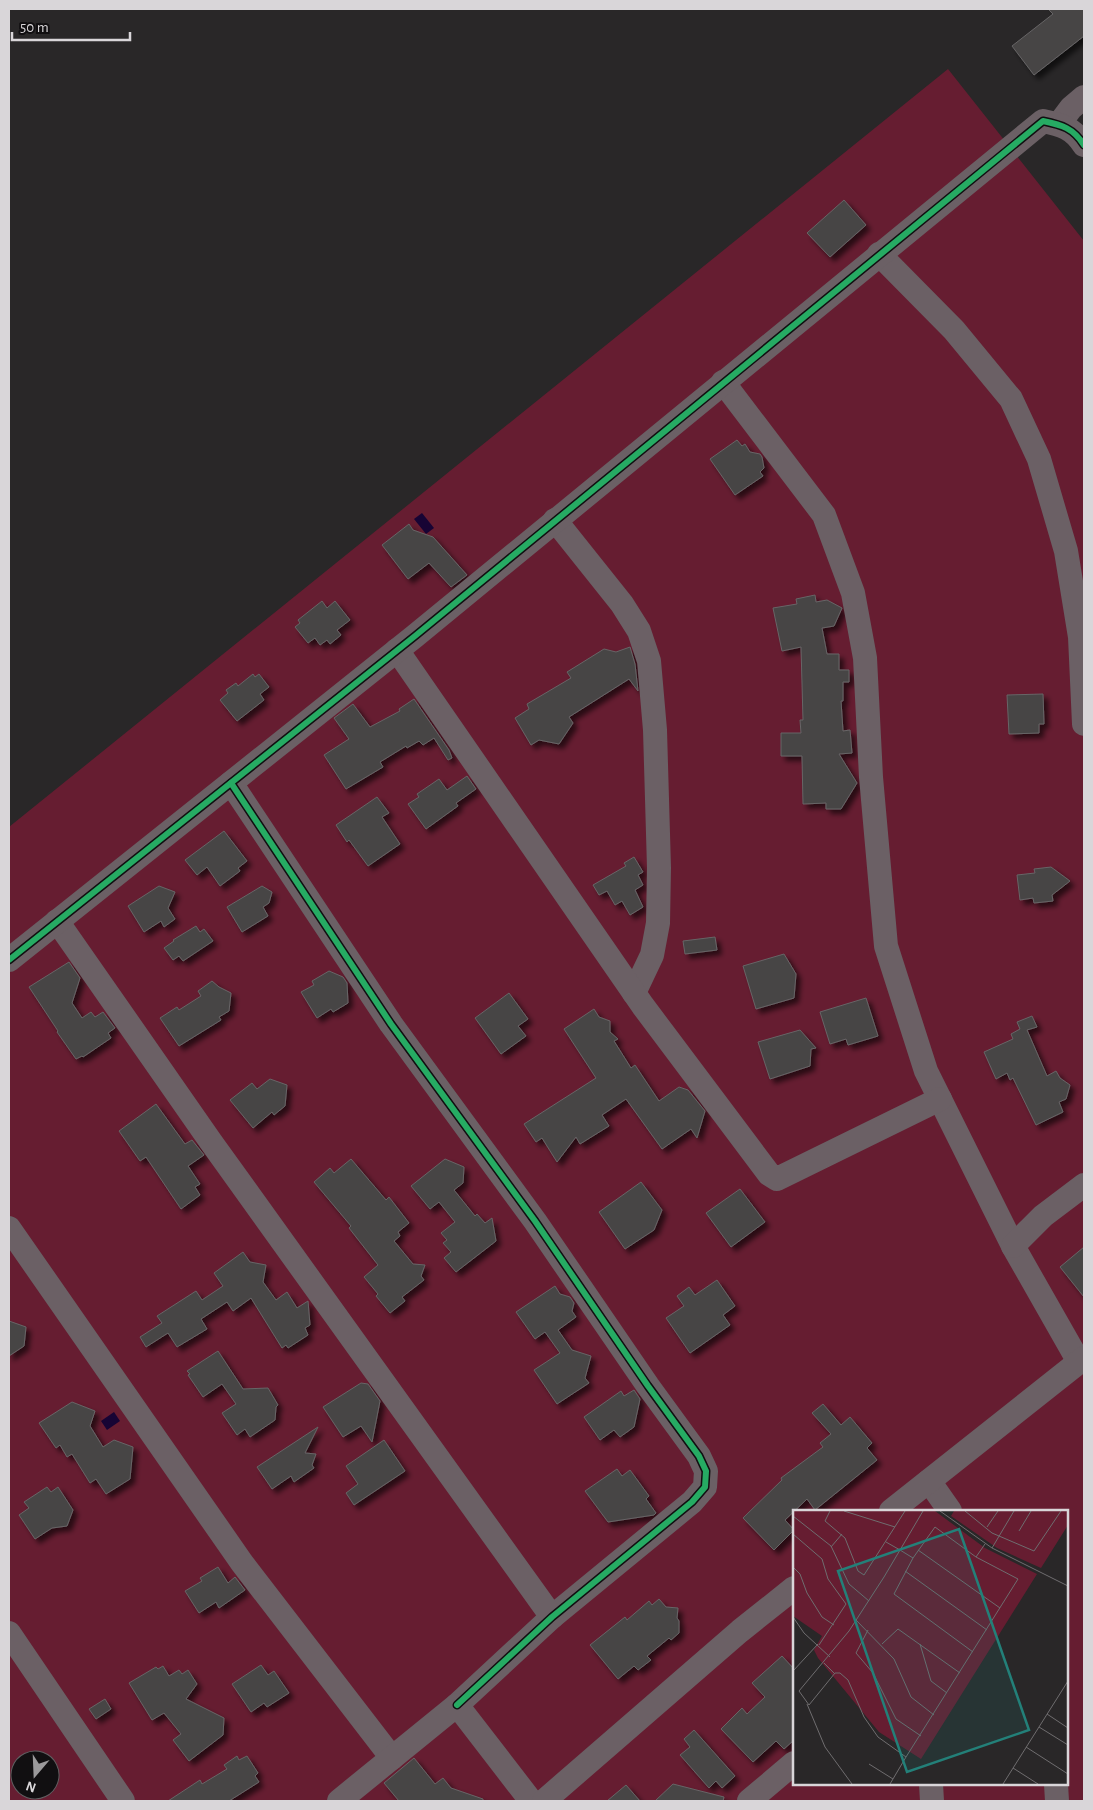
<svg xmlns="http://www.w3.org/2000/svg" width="1093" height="1810" font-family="'Alegreya Sans',sans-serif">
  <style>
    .green { fill: #661d31; fill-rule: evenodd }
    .water { fill: #170434 }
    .building { fill: #464445; stroke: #676566; filter: url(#shadow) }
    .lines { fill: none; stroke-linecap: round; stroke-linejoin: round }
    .minor { stroke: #6b6065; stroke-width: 24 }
    .cycleway-casing { stroke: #110f11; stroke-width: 9 }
    .cycleway { stroke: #26ab63; stroke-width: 6 }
    .inset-road { fill: none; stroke: #6f6d6f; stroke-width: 1 }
    .view { fill: #238079; fill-opacity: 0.15; stroke: #238079; stroke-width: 2.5 }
    .inset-edge { fill: none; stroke: #d9d6d9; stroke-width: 2.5 }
  </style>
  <defs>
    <filter id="shadow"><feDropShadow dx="4.5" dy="4.5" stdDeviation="2.5" flood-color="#0009"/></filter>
  </defs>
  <rect width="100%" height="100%" fill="#292728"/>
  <path class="green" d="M948 69 1084 241V1801H9V827ZM794 1511H1067V1784H794ZM20 1760H50V1790H20Z"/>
  <g class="water">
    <path d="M422 513 434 528 426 534 414 519Z"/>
    <path d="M114 1412 120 1421 107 1430 101 1421Z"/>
  </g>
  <g class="building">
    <path d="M1048 9H1084V36L1034 75 1012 46 1053 14Z"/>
    <path d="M844 200 866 225 830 257 807 233Z"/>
    <path d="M737 440 742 446 745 444 750 452 760 454 762 457 764 468 760 472 763 476 735 495 710 459Z"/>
    <path d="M409 524 413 530 433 537 467 575 451 587 429 563 408 579 382 545Z"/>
    <path d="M815 595 816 602 827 600 842 608 834 626 822 628 827 654H839V670H849V682H843V701H841L843 731 850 730 852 753 839 754 857 783 841 809H826V803L803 804 802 756H781V733H801L800 720H803L801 647 782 651 773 608 797 604 796 599Z"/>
    <path d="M322 601 327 608 335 601 350 620 337 630 341 635 330 644 327 640 320 645 315 638 308 643 295 627 300 623 298 620Z"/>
    <path d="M630 647 635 664 638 691 629 679 569 717 573 723 559 744 539 740 531 745 515 718 529 709 527 704 571 678 567 672 604 649 616 652Z"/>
    <path d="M253 674 255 677 259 674 269 687 260 694 264 700 237 721 220 700 228 693 226 690 236 683 238 686Z"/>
    <path d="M1043 694 1044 724H1039V733L1009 734 1007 695Z"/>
    <path d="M414 699 449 750 452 758 448 760 434 738 423 745 419 741 407 748 406 746 380 762 383 767 346 789 324 755 349 739 334 718 353 704 370 727 400 711 399 709Z"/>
    <path d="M467 776 476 789 456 803 458 806 426 829 408 804 419 797 417 794 439 779 447 790Z"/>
    <path d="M377 797 389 813 382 817 400 844 368 866 349 840 347 842 336 825Z"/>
    <path d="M224 831 247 861 238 868 240 871 220 886 207 867 197 875 185 860Z"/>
    <path d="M634 857 643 872 638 875 643 885 635 890 643 907 630 915 622 901 615 905 607 891 599 895 593 885 626 866 624 863Z"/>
    <path d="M1051 867 1070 881 1052 895 1053 901 1034 903 1033 898 1020 900 1017 875 1035 873 1034 869Z"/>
    <path d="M159 886 175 892 168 908 175 919 164 927 161 921 144 932 128 906Z"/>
    <path d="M262 886 272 892 269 903 263 907 268 916 242 932 227 907Z"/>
    <path d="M196 926 200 932 204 929 213 941 183 961 179 956 173 960 164 948 174 941 173 940Z"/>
    <path d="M715 937 717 950 685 954 683 941Z"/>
    <path d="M784 954 796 974 794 998 756 1009 743 966Z"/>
    <path d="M69 962 80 978 72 1003 82 1018 91 1012 95 1017 103 1012 115 1028 108 1033 111 1038 83 1057 82 1056 76 1059 57 1032 58 1031 29 987Z"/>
    <path d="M329 971 343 977 347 983 348 1003 333 1012 331 1009 317 1018 301 992 314 985 312 981Z"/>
    <path d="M212 981 219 987 231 993 229 1011 219 1017 221 1020 179 1046 160 1018 177 1007 179 1010 201 996 198 991Z"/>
    <path d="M509 993 528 1019 518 1026 526 1036 501 1054 475 1018Z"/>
    <path d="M866 998 878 1036 848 1045 846 1039 830 1044 820 1012Z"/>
    <path d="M594 1009 599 1017 610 1021V1032L618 1039 614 1041 631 1068 635 1065 659 1101 679 1087 688 1090 705 1111 697 1138 691 1129 662 1149 626 1099 602 1115 609 1126 580 1144 576 1137 557 1162 542 1138 536 1142 524 1124 596 1078 564 1029Z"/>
    <path d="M1032 1016 1037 1027 1027 1030 1047 1076 1056 1071 1060 1078 1070 1085 1066 1099 1059 1102 1063 1112 1036 1125 1013 1078 1010 1080 1007 1073 996 1079 984 1052 1013 1039 1011 1034 1020 1029 1017 1022Z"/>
    <path d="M800 1030 816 1048 811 1049 810 1066 770 1079 758 1042Z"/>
    <path d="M270 1079 287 1085 285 1106 274 1115 272 1112 253 1128 230 1100 252 1083 257 1089Z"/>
    <path d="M156 1104 185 1144 192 1140 204 1155 188 1166 200 1184 195 1187 200 1195 181 1209 146 1157 140 1161 119 1131Z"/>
    <path d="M351 1159 386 1200 389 1197 409 1223 398 1232 400 1236 394 1241 413 1264 425 1265 421 1276 424 1280 402 1297 405 1301 390 1313 376 1296 378 1294 364 1277 378 1265 349 1228 351 1226 314 1182 330 1168 334 1173Z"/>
    <path d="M445 1159 464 1167 463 1183 454 1190 475 1216 477 1214 485 1223 492 1218 496 1241 456 1272 444 1258 451 1252 443 1243 447 1240 441 1233 455 1222 439 1202 430 1209 411 1186Z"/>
    <path d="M641 1182 662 1210 654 1230 625 1249 599 1212Z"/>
    <path d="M740 1189 765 1222 731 1247 706 1213Z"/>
    <path d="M1084 1247V1297L1060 1267Z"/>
    <path d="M243 1252 250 1262 266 1265 263 1282 276 1300 287 1292 297 1308 308 1301 310 1325 305 1328 308 1335 288 1348 286 1345 282 1348 251 1298 233 1311 227 1302 201 1319 207 1329 177 1347 168 1333 146 1347 140 1337 162 1323 157 1316 196 1291 202 1300 223 1286 214 1273Z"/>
    <path d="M717 1280 735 1306 723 1315 730 1325 690 1353 666 1318 684 1306 677 1296 689 1287 695 1295Z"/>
    <path d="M555 1286 560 1294 570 1297 574 1303 572 1311 576 1317 558 1330 572 1350 591 1356 585 1378 589 1383 557 1404 534 1370 560 1353 545 1332 535 1339 516 1312Z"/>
    <path d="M9 1321 26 1327 24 1346 9 1356Z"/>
    <path d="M218 1351 243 1389 268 1388 278 1405 276 1407 275 1420 250 1437 245 1429 237 1435 222 1413 236 1404 222 1384 203 1397 188 1375 190 1374 187 1371Z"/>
    <path d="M361 1383 368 1384 380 1401 372 1442 361 1426 343 1437 323 1407Z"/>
    <path d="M634 1390 640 1399 634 1427 620 1437 614 1430 600 1440 584 1417 621 1391 624 1396Z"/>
    <path d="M72 1402 95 1411 90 1426 103 1447 114 1440 133 1447 130 1479 106 1494 96 1479 90 1483 72 1454 67 1457 60 1445 56 1448 39 1423Z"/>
    <path d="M823 1404 841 1425 850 1417 872 1443 867 1448 877 1460 815 1510 807 1499 785 1520 794 1530 774 1550 743 1518 782 1480 781 1478 823 1447 820 1443 831 1434 812 1413Z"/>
    <path d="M318 1427 305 1453 316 1454 312 1465 314 1468 294 1482 291 1476 272 1489 257 1467Z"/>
    <path d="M384 1440 405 1471 354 1505 346 1493 358 1484 346 1466Z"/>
    <path d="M617 1469 622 1476 630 1470 649 1496 646 1499 656 1513 654 1515 608 1522 585 1491Z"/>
    <path d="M47 1487 51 1492 58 1487 73 1510 67 1526 52 1528 35 1539 19 1515 29 1508 24 1502Z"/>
    <path d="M218 1567 228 1583 235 1577 245 1590 219 1608 216 1602 199 1613 185 1591 202 1581 200 1578Z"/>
    <path d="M659 1599 666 1607 678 1608 677 1618 679 1621V1633L671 1640 669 1638 647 1656 651 1660 638 1670 634 1666 618 1679 590 1645 625 1617 627 1620 649 1601 652 1605Z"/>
    <path d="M782 1656 794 1669V1740L784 1749 776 1741 753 1762 721 1729 742 1708 747 1714 765 1697 752 1683Z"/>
    <path d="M261 1665 268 1675 274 1671 289 1693 267 1707 264 1703 251 1712 232 1684Z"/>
    <path d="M163 1666 169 1676 179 1670 182 1674 188 1670 197 1684 186 1699 224 1718 223 1735 189 1761 173 1740 181 1734 164 1713 152 1720 129 1683 156 1667 158 1669Z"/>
    <path d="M105 1699 111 1709 96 1719 89 1709Z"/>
    <path d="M694 1730 735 1776 722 1788 716 1781 709 1788 680 1755 690 1747 684 1739Z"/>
    <path d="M237 1756 239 1760 247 1756 258 1773 255 1776 259 1782 229 1801H168L200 1780 202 1784 227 1769 224 1765Z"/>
    <path d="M414 1758 435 1784 443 1778 451 1788 483 1799V1801H399L384 1783Z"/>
    <path d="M673 1784 724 1797 723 1801H655Z"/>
    <path d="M626 1785 640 1801H607Z"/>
  </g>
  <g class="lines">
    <g class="minor">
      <path d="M1059 124 1071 108 1084 97"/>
      <path d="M879 254 954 330 1011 399 1039 459 1066 551 1080 637 1084 724"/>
      <path d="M723 382 824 515 853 593 865 658 871 777 886 946 926 1071 1013 1246 1079 1362"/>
      <path d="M555 520 622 604 639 631 649 661 655 730 659 868 658 923 652 955 634 993"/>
      <path d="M397 650 643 1006 769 1174 777 1179 940 1099"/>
      <path d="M231 783 391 1024 535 1221 648 1386 699 1456 706 1471 705 1487 692 1502 552 1617 457 1705"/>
      <path d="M57 921 211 1142 552 1617"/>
      <path d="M9 960 415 636 1043 121C1062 125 1073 128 1084 145"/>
      <path d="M9 1228 242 1563 392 1758"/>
      <path d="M1013 1246 1043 1216 1084 1185"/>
      <path d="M929 1481 950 1511"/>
      <path d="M891 1511 1084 1358"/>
      <path d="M9 1633 123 1801"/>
      <path d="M931 1784 932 1801"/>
      <path d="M1056 1784 1057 1801"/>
      <path d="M339 1801 457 1705 531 1801"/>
      <path d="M544 1801 740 1631 794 1588"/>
      <path d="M749 1801 794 1763"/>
    </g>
    <g class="cycleway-casing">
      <g id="cycleway">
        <path d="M231 783 391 1024 535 1221 648 1386 699 1456 706 1471 705 1487 692 1502 552 1617 457 1705"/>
        <path d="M9 960 415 636 1043 121C1062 125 1073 128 1084 145"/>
      </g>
    </g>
    <use href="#cycleway" class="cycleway"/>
  </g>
  <g transform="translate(793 1510)">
    <rect width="275" height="275" fill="#292728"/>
    <path d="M0 1H142L192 38 244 64 128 249 86 222 25 148 21 140 29 126 0 106ZM161 1H275V15L248 58 204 38 158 6Z" fill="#661d31"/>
    <path class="inset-road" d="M37 1 32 11 52 28 65 61 71 65 112 1M51 1 102 17M147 1 199 38 275 76M172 1 199 23 241 41 268 1M0 6 38 36 56 74 76 91M194 17 205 1M226 21 238 1M0 24 29 49 35 69 53 94 26 135M93 32 107 40 120 48 142 17 183 47 225 69 113 247 85 227 71 207 55 170 47 163H42L16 195 6 181 56 121 91 67 107 40 130 1M38 37 49 24M199 38 221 1M125 40 207 98M183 47 192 34M120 48 101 84 180 142M0 57 7 64 14 83 29 107 41 115M112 61 194 120M0 107 11 123 37 147M63 110 101 149 118 187 141 205M75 120 63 143 80 163 103 209 128 226M89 134 105 119 167 163M127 134 138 171 154 183M31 153 42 164M0 161 25 134M14 194 32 237 59 274M254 204 275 218M246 217 275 235M233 237 275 264M76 254 100 269M220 258 245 274M97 274 113 247M210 274 275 171"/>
    <path class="view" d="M166 19 236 220 114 262 45 61Z"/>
    <rect width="275" height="275" class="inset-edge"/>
  </g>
  <rect width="1093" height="1810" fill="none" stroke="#d9d6d9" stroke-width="20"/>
  <g transform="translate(35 1775) rotate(199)"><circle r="24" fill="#110f11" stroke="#615f61"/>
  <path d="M0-4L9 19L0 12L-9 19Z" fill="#9b999b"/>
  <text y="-8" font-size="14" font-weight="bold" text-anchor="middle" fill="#d9d6d9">N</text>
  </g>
  <path d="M12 32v8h118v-8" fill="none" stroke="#d9d6d9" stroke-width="2.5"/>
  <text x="20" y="32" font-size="15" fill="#d9d6d9" stroke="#110f11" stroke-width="4" paint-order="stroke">50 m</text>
</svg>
